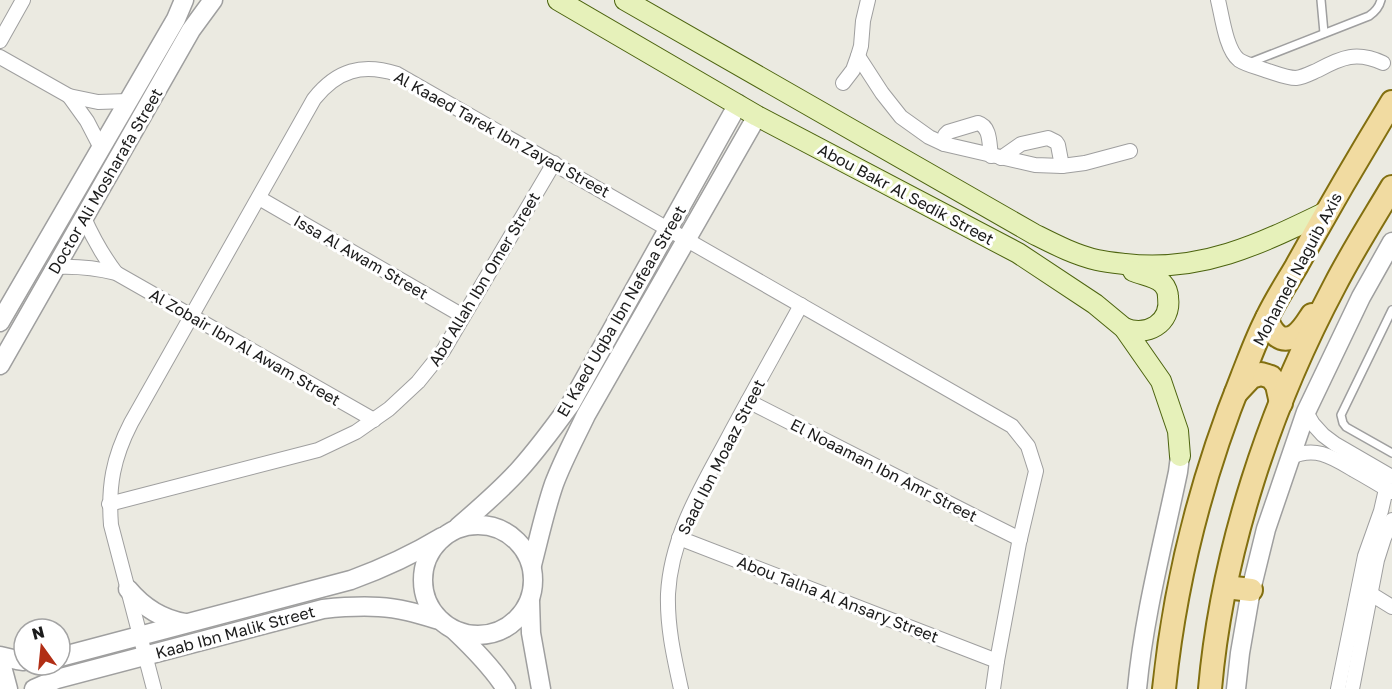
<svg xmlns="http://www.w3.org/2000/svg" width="1392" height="689" font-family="'Golos Text',sans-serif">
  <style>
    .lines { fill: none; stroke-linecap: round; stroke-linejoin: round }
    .service-casing { stroke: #9f9f9f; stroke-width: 10 }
    .minor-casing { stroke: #9f9f9f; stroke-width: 16 }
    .tertiary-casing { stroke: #9f9f9f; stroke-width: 21 }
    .secondary-casing { stroke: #4d6410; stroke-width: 22 }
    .primary-casing { stroke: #826f10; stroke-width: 26 }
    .service { stroke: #fff; stroke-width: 7 }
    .minor { stroke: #fff; stroke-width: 14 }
    .tertiary { stroke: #fff; stroke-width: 18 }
    .secondary { stroke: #e6f1ba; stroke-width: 20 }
    .primary { stroke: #f1dba1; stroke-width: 22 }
    .labels { text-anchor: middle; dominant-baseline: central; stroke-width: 6; stroke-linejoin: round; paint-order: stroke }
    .street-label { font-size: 16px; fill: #1b1b1b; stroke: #fff }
  </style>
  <rect width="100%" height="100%" fill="#ebeae1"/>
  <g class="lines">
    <g class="service-casing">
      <g id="service">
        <path d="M1321 0 1324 33"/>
        <path d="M1249 63 1369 16C1375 12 1379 8 1381 0"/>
        <path d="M1392 310 1341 415 1343 423 1346 427 1392 453"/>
      </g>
    </g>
    <g class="minor-casing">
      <g id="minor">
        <path d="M1218 0C1222 16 1226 50 1239 60 1247 65 1257 67 1265 70 1275 73 1286 78 1296 78 1304 77 1311 73 1318 70 1342 57 1357 51 1383 63"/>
        <path d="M0 41 23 0"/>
        <path d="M858 56 882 93 901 117 929 137 944 144 1035 165 1062 166 1085 163 1130 151"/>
        <path d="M0 57 69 96 98 102 128 101"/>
        <path d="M843 83 853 70 858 56 861 46 863 21 868 0"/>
        <path d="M69 96 87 121 101 148"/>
        <path d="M944 144 945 135 948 132 978 123C991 127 989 144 991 156"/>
        <path d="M1001 158 1021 144 1048 138 1056 142 1058 145 1062 166"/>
        <path d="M259 198 463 316"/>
        <path d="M84 218C93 238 103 256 116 273"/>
        <path d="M56 267C77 266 96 268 116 273L374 420"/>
        <path d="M748 401 966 512 1020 539"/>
        <path d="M1306 412 1313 424 1323 435 1335 444 1392 477"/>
        <path d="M1291 457C1316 446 1332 457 1354 470 1367 477 1379 485 1392 492"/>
        <path d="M109 504 318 450 356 432 389 409 418 382 443 351 554 163"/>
        <path d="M679 538 997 661"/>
        <path d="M1371 594 1392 607"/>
        <path d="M154 689 111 525C108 486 113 458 131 423L314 99C337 70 362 63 397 74L1012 426 1028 446 1036 471 1019 543 997 661 993 689"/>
        <path d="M681 689C674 657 667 627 668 594 671 536 702 487 728 438 752 393 777 349 801 305"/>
        <path d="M1338 689 1365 556 1381 511 1386 489"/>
        <path d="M1352 689 1377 560 1384 538 1392 520"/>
      </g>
    </g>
    <g class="tertiary-casing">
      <g id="tertiary">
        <path d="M0 322 176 19 184 0"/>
        <path d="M0 365 191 30 213 0"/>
        <circle cx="478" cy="580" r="55"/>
        <path d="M458 527C479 509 500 491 519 470 537 450 554 427 570 405L738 104"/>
        <path d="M532 565C539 538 545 510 554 484 563 460 575 438 586 415L757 116"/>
        <path d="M128 589C143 607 161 619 185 623"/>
        <path d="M530 601 531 633 541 689"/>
        <path d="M455 631C474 649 492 667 506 689"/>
        <path d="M0 656 17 660 24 661"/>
        <path d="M60 657 351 580C384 568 412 555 442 537"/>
        <path d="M0 659 8 689"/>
        <path d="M34 689 57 679 323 609C342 607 361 606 379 607 400 608 419 614 439 620"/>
        <path d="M1137 689C1144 615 1163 544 1178 472L1180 456"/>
        <path d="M1236 689 1240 653 1251 590 1266 529 1306 412 1361 297 1392 242"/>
      </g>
    </g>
    <g class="secondary-casing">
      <g id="secondary">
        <path d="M558 0 757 116 1018 253 1095 304 1124 328 1161 381 1178 431 1180 456"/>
        <path d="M625 0 1034 234C1054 244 1075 255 1097 260 1106 262 1116 263 1125 264 1201 273 1260 244 1326 212"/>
        <path d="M1124 328C1146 337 1172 324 1168 297 1168 293 1166 287 1163 284 1156 276 1142 275 1133 271"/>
      </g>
    </g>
    <g class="primary-casing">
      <g id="primary">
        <path d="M1267 318C1270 331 1281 346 1296 335 1303 330 1308 321 1312 315"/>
        <path d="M1236 393 1251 377 1261 374 1271 377 1277 385 1281 403"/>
        <path d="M1226 587 1251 590"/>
        <path d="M1164 689C1175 582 1202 476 1242 377 1250 357 1257 337 1267 318 1275 301 1286 284 1296 267 1327 211 1359 156 1392 102"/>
        <path d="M1210 689C1222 551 1270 407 1335 285 1352 252 1373 219 1392 187"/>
      </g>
    </g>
    <use href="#service" class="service"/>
    <use href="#minor" class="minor"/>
    <use href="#tertiary" class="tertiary"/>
    <use href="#secondary" class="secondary"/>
    <use href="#primary" class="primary"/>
  </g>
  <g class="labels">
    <g class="street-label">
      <text transform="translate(502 134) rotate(29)">Al Kaaed Tarek Ibn Zayad Street</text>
      <text transform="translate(105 181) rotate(-60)">Doctor Ali Mosharafa Street</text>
      <text transform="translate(906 194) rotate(28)">Abou Bakr Al Sedik Street</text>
      <text transform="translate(361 257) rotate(30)">Issa Al Awam Street</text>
      <text transform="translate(1297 269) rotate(-62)">Mohamed Naguib Axis</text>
      <text transform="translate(484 279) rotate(-59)">Abd Allah Ibn Omer Street</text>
      <text transform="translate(621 311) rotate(-60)">El Kaed Uqba Ibn Nafeaa Street</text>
      <text transform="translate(245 347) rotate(30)">Al Zobair Ibn Al Awam Street</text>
      <text transform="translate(721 457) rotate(-63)">Saad Ibn Moaaz Street</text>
      <text transform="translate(884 470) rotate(27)">El Noaaman Ibn Amr Street</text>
      <text transform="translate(838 599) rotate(21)">Abou Talha Al Ansary Street</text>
      <text transform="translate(235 632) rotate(-15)">Kaab Ibn Malik Street</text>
    </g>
  </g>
  <g transform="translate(42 647) rotate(345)"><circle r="28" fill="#ffffff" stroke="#a4a4a4" stroke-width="1.5"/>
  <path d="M0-4.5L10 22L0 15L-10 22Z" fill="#b12e15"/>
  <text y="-9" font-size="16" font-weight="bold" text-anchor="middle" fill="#1b1b1b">N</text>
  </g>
</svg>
